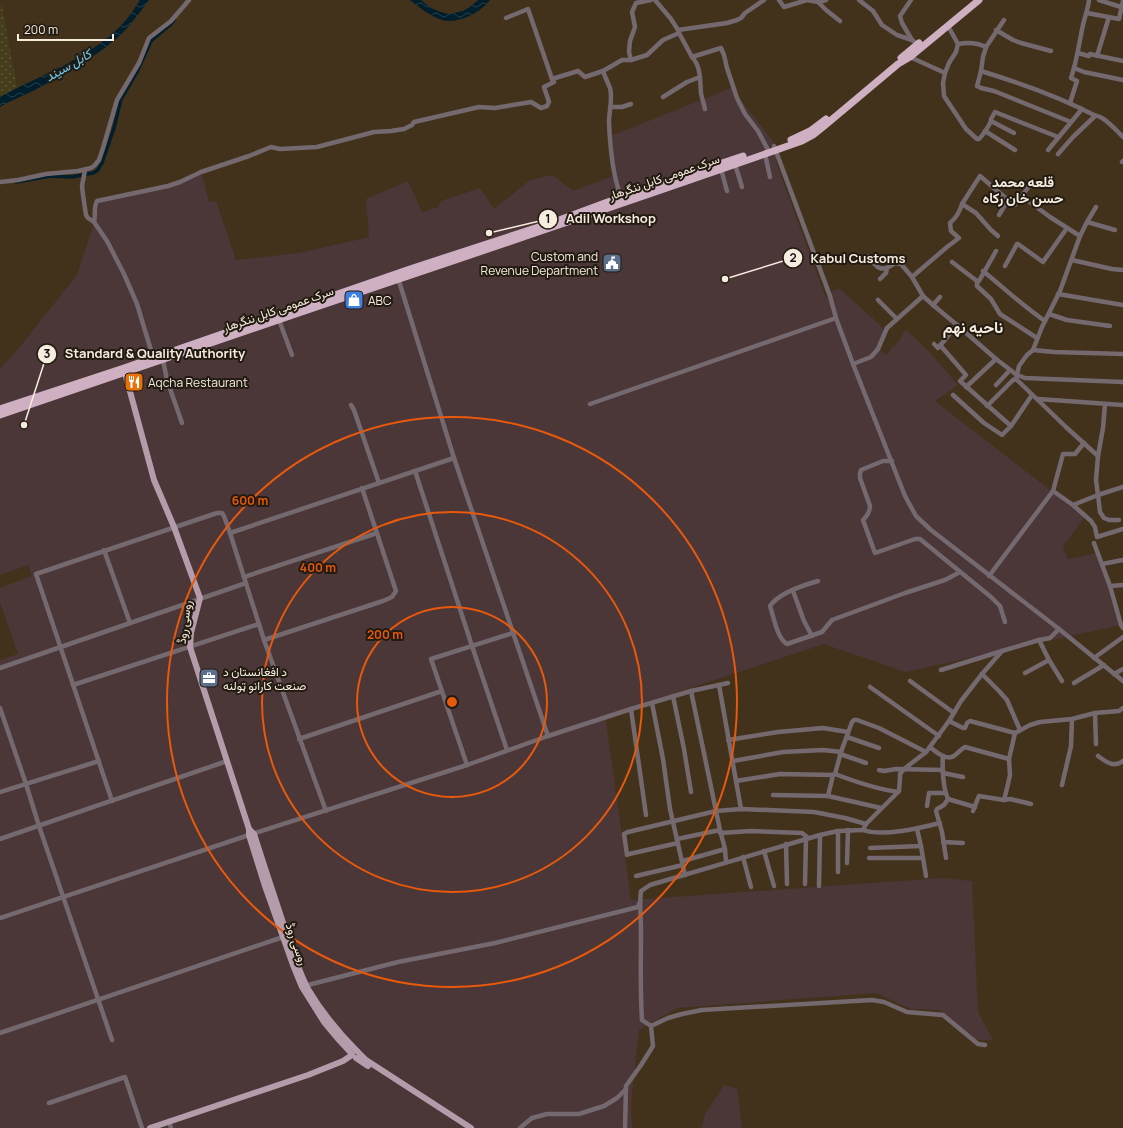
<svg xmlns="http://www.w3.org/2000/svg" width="1123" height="1128" font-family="Manrope,Vazirmatn,sans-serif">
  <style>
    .industrial { fill: #4b3638 }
    .sand { fill: url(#sand-dots) }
    .water { fill: url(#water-waves) }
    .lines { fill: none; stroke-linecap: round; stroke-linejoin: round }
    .canal { stroke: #001e2b; stroke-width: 3.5 }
    .minor { stroke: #756970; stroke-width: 4.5 }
    .major { stroke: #b59cab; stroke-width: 6 }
    .highway { stroke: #ceb0c2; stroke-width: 7 }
    .ring { fill: none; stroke: #e8590c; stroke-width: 2 }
    .labels { text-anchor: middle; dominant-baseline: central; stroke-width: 4; stroke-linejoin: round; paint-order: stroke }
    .street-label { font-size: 12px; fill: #f7eddf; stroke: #221b11 }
    .poi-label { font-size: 12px; fill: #f7eddf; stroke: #221b11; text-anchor: start }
    .water-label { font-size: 13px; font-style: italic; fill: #6fd0f7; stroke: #221b11 }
    .quarter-label { font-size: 14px; font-weight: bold; fill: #f7eddf; stroke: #221b11 }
    .district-label { font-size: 16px; font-weight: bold; fill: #f7eddf; stroke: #221b11 }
    .centre { fill: #e8590c; stroke: #221b11; stroke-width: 2 }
    .ring-label { font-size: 12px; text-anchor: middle; font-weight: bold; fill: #e8590c; stroke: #221b11; stroke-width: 4; stroke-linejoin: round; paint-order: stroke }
    .leader { fill: none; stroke: #f7eddf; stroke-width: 1.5 }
    .callout-dot { fill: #f7eddf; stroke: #221b11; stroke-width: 1.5 }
    .mark-label { font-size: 12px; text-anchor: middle; font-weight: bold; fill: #111 }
    .callout-label { font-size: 13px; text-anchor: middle; font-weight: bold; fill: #f7eddf; stroke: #221b11; stroke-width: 4; stroke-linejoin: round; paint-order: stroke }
  </style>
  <defs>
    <pattern id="sand-dots" width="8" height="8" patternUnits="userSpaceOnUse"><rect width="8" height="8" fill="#453c1c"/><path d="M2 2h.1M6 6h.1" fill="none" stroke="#61583d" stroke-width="1.8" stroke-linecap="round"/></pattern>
    <pattern id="water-waves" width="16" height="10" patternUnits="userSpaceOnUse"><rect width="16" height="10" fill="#001e2b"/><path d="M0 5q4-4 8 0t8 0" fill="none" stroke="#263f49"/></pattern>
  </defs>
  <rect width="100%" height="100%" fill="#42321b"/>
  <g class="industrial">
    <path d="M731 88 777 146 780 153 776 162 826 298 832 291 840 289 879 324 884 331 878 349 887 355 893 346H895L906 330 916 339 931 354 958 385 935 401 1085 517 1063 546 1068 559 1097 553 1121 625 905 672 824 644 605 716 631 900 942 878 972 881 978 1012 993 1040H975L939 1010 910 1009 876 993 677 1008 639 1030 631 1104 632 1128H0V660L18 654 0 602V588L32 576 28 565 0 575V369L23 343 77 275 95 220V203L168 186 201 172 209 202 216 201 236 260 299 253 369 237 366 199 408 181 422 212 438 207 441 201 480 188 494 209 530 180 552 175 573 191 613 176 611 136Z"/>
    <path d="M724 1085 737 1089 742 1128H702L705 1114Z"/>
  </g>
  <path class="sand" d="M0 6 2 7 17 87 12 91 0 97Z"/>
  <g class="water">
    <path d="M140 0H149C139 13 130 27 117 38 92 60 60 77 31 92 20 97 10 101 0 107V97C42 74 94 57 126 20 131 14 135 7 140 0Z"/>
    <path d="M410 0H421L431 8 441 12 448 14 463 11 470 7 478 0H490C480 13 459 24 442 20 430 16 419 7 410 0Z"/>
  </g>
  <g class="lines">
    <path class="canal" d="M16 182 50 176 72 177 93 173 97 171 102 163 114 128 121 99 137 72 151 41 171 24 174 20"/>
    <g class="minor">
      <path d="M655 0 671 19 678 30"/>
      <path d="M779 0 784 7 807 0 818 2 826 0"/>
      <path d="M859 0 873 11 882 25 897 35 912 40 918 44"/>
      <path d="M911 0 900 16 902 23 912 40"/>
      <path d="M1099 0 1121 7"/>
      <path d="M818 2 826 10 840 21"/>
      <path d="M1087 13 1119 19 1123 1"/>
      <path d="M506 18 528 9 552 79"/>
      <path d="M1004 20 986 47 983 57 981 71 977 86 981 88 994 91 1071 122"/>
      <path d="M996 30 1013 40 1021 43 1051 51"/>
      <path d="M679 33 692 57 721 48 724 55 727 68 737 98 745 114 758 131 767 148"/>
      <path d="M958 44C968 42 976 42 986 47"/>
      <path d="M1078 53 1089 56 1090 54 1123 61"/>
      <path d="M1097 56 1109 17"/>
      <path d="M692 57C701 66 700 81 701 93 702 99 704 104 705 109"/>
      <path d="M910 57 945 73 943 83 944 96 966 129 977 139H979C983 135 989 126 991 121V119L995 112 1058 137"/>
      <path d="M631 60 629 52 630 41 635 27 632 12 636 3 651 0"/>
      <path d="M1074 68 1084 72 1123 80"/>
      <path d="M603 71C605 77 608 83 610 88 613 99 609 111 609 122 610 147 612 174 621 197"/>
      <path d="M981 71C1020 83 1057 96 1094 115 1096 116 1100 116 1102 118 1109 122 1117 131 1123 137"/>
      <path d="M945 73 949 63 956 52 958 44 948 26"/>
      <path d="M663 97 687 82 700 77"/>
      <path d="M1070 103 1077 81 1071 78C1077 61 1079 43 1083 25 1085 16 1088 9 1089 0"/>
      <path d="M610 107H622L631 104"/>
      <path d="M991 121 1014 133"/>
      <path d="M985 131 1015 150"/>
      <path d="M774 146 830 296 836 318 853 364 905 496 916 516 931 530 1059 629 1123 681"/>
      <path d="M1048 150 1082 109"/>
      <path d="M765 154 770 177"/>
      <path d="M1058 154 1073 137 1095 116"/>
      <path d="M1122 162 1123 161"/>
      <path d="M735 164 742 187"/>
      <path d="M721 169 727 191"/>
      <path d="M85 170 82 186 83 195 86 215 88 218 94 222 107 241 124 274 137 304 153 357"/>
      <path d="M0 182 18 180 46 174 78 171 91 168 95 165 99 160 103 148 117 100 139 63 149 38 171 21 189 0"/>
      <path d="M1023 197 1050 217 1080 236"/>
      <path d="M962 204 976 213 991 230 998 236"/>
      <path d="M1096 207 1087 222 1080 236 1060 291 1042 327 1033 350 1027 355 1019 366 1016 379 1067 428 1098 456"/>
      <path d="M999 215 1008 200"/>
      <path d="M94 222C96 215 93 208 97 201L168 186 180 182 201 172 249 156 271 147 280 149 317 147 374 132 391 131 404 129 412 125 414 122 479 107 495 108 531 102 541 108 547 106 549 102 544 87 554 82 552 79 578 71 585 77 603 71 622 60H631L647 55 663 40 679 33 678 30 727 23 737 20 741 18 745 13 764 0"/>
      <path d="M1087 222 1115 230"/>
      <path d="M868 256C877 269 882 273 895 263L901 264 912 277 923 296 933 305 957 325 996 359 1017 375 1025 378 1123 382"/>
      <path d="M1072 260 1112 269 1123 270"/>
      <path d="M952 262 977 281H979L996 251"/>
      <path d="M1005 266 1017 244H1018L1043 262 1067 228"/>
      <path d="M983 271C1004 288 1023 306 1045 321"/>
      <path d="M912 277 947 247 959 238 951 231 950 223C956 218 960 211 962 204L980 176 1008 200 1015 205 1033 181"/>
      <path d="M398 278 454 458 548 736"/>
      <path d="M880 279 886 273 887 268"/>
      <path d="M977 281V286L991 299 1000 314 1037 338"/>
      <path d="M1058 294 1123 305"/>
      <path d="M878 300 897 319"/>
      <path d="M933 305 940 297"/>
      <path d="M1049 314 1067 320 1110 326"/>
      <path d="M279 320 292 355"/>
      <path d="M934 344 938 348 939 347 957 325"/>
      <path d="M940 345 966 375 960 381 1011 426"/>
      <path d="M1033 350 1054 352 1123 354"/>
      <path d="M163 360 167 380 182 423"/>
      <path d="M853 364 871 357 878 349 887 328 923 296"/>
      <path d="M996 385 1010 370"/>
      <path d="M966 387 996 359"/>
      <path d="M953 395 984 423 1002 435 1011 426 1032 395"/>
      <path d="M1038 399 1123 405"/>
      <path d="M590 404 836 318"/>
      <path d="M1105 404 1103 428 1098 456 1096 480 1098 495 1100 512 1104 518 1109 520H1119"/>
      <path d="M351 405 354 410 379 483"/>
      <path d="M987 406 1013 380 1016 379"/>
      <path d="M892 461H883L861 470 860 473V478L870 506C870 512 867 516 863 520L875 553 915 539H920L991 597 1000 606 1005 622"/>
      <path d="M415 471 472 646 507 750"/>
      <path d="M1053 491 1073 505 1091 521 1095 527 1097 537 1123 529"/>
      <path d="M1073 505 1098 495 1123 487"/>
      <path d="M230 533 454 458"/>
      <path d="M1094 543 1110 586 1121 625 1123 628"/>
      <path d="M104 550 130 623"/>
      <path d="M1102 564 1123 560"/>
      <path d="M989 576 1053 491 1063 454H1075L1084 443"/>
      <path d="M244 577 377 533"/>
      <path d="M818 581C804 585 778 594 770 606 774 618 777 638 787 644L822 632 832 620 905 593 945 580 960 572"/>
      <path d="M1110 586 1123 585"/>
      <path d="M793 591 804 621 812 636"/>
      <path d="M264 640 383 601 392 597 396 591 362 488"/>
      <path d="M1039 640 1049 660 1062 681"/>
      <path d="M1094 658 1123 637"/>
      <path d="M0 668 246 583"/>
      <path d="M941 670 1002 651 1039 640 1050 638 1059 629"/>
      <path d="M1025 673 1049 660"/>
      <path d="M982 674 998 690 1007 700 1020 730"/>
      <path d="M1114 674 1123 669"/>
      <path d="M910 681 954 713"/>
      <path d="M1074 683 1104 665"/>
      <path d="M73 685 259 624"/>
      <path d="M719 685 741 809"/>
      <path d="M870 687 939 736"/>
      <path d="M691 691 720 830 725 849 726 862"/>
      <path d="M673 696 684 749 691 792"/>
      <path d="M652 703 663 759 670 809 685 875"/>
      <path d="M0 708 26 784 39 826 112 1040"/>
      <path d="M631 709 646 815"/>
      <path d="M1095 713 1096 744"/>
      <path d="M949 721 963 728H965L967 723 970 721 1015 733"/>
      <path d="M847 737 879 748"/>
      <path d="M299 739 442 691"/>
      <path d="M728 740 778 732 823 728 848 732"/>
      <path d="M930 747C936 752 946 761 954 756 958 753 961 749 965 747L1009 759"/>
      <path d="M840 754 866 763"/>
      <path d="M943 756C942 768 943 788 948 799L944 805 937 809 936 811 942 832 946 858"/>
      <path d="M1098 756C1106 762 1114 768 1123 761"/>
      <path d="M733 761 783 752 823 750 841 752"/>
      <path d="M467 765 431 659 513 633"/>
      <path d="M879 770 884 771 896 769 943 770"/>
      <path d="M943 773 963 777"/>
      <path d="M835 774C856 782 876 789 898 792"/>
      <path d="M736 781 780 774 833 775"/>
      <path d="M1062 785 1071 746 1072 719"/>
      <path d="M0 792 99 761"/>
      <path d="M773 795 828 796 881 808"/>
      <path d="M828 796 833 775 835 774 841 752 852 722 854 720H857L879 728 926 752"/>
      <path d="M948 799 975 807"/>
      <path d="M1004 800 1007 788 1010 775 1009 759 1015 733 1030 725 1040 722 1072 719 1095 713 1119 711 1123 708"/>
      <path d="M112 801 36 574 217 513H222L224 516 230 533 264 640 326 811"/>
      <path d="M927 806 929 793H945"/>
      <path d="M973 811 978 798 979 796 1004 800 1010 799 1031 804"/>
      <path d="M917 829 921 846 926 876"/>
      <path d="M863 830C883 837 920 828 940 823"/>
      <path d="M720 833 751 831 802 833 807 837 806 838 805 884"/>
      <path d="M0 839 227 761"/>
      <path d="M677 839 720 830"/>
      <path d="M943 842 963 843"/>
      <path d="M678 843 629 854 627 855 624 834 628 832 716 811 741 809 814 812 845 818 866 824"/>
      <path d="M786 844 787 884"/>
      <path d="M870 848 921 846"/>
      <path d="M764 851 774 886"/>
      <path d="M743 857 751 887"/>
      <path d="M869 858H922"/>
      <path d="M683 861 725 849"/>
      <path d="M847 863 848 830"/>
      <path d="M838 872V831"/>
      <path d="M636 876 683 865"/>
      <path d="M819 886 820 835"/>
      <path d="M0 918 249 835 467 765 548 736 631 709 691 691 728 683"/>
      <path d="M304 986 398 962 495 943 638 907 639 904"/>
      <path d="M0 1033 283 937"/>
      <path d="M985 1045 978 1044 943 1015 907 1012 884 1002 872 1000 702 1010 682 1014 668 1018 651 1026 642 1020C640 990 641 960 641 930 641 916 639 905 641 891L650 885 820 835 838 831 863 830 866 824 899 791 900 778V774L904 769 926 752 949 721 961 701 982 674 1002 651"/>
      <path d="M49 1103 125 1077 142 1128"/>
      <path d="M169 1121 171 1128"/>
      <path d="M520 1128 532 1118 547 1114H579L604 1106 617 1098 626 1089"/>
      <path d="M625 1128 626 1086 641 1065 653 1046 651 1026"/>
    </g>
    <g class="major">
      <path d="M125 373 154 480 174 527 200 598 191 633 190 647 249 829V835L265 886 293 965 302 987 324 1022 339 1040 352 1054"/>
      <path d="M249 829 254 834C264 866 275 898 285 929 292 949 298 970 308 989 321 1011 339 1033 357 1051"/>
      <path d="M358 1052 366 1060 471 1128"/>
      <path d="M356 1058 368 1066"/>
      <path d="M150 1128 308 1075 343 1061 352 1055"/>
    </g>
    <g class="highway">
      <path d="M901 58 919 43"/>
      <path d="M791 140 810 131 826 119"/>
      <path d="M0 409 124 368 410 269 551 223 621 197 743 156"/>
      <path d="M0 415C97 382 193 349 290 316 461 258 632 201 802 141L813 135 823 127 898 64 910 57 979 0"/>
    </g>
  </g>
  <g class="ring">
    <circle cx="452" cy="702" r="95"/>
    <circle cx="452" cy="702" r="190"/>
    <circle cx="452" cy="702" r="285"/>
  </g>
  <defs>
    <g id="civic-square" transform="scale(1)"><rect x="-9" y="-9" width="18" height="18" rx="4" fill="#5c6f8a" stroke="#221b11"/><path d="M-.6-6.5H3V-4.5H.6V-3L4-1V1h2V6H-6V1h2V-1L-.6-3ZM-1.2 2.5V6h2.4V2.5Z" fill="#fff"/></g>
    <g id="shop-square" transform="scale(1)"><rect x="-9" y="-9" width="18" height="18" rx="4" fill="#3f7fe0" stroke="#221b11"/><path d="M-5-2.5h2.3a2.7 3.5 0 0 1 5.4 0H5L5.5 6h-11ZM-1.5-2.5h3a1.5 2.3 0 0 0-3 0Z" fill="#fff"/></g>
    <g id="restaurant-square" transform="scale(1)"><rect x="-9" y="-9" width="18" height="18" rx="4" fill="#e8710a" stroke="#221b11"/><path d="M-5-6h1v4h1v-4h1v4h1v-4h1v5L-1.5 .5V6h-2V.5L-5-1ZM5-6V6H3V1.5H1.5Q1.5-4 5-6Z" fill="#fff"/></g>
    <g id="office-square" transform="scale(1)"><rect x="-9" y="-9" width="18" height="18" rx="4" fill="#5c6f8a" stroke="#221b11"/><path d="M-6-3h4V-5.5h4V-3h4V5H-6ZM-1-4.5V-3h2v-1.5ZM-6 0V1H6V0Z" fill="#fff"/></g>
  </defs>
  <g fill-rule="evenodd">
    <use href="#civic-square" x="612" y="263"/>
    <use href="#shop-square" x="354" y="300"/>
    <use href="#restaurant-square" x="134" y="382"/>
    <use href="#office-square" x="209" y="678"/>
  </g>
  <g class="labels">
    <g class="street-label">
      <text transform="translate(664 177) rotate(-19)">سرک عمومی کابل ننگرهار</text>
      <text transform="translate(278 309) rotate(-19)">سرک عمومی کابل ننگرهار</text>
      <text transform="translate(184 622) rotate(-82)">روسی روڈ</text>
      <text transform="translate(297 944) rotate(71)">روسی روڈ</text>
    </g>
    <g class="poi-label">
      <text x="598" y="256" text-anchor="end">Custom and<tspan x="598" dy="14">Revenue Department</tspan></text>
      <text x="368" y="300">ABC</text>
      <text x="148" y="382">Aqcha Restaurant</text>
      <text x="223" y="671">د افغانستان د<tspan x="223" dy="14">صنعت کارانو ټولنه</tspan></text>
    </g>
    <g class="water-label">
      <text transform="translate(68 65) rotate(-30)">کابل سيند</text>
    </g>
    <g class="quarter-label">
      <text x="1023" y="181">قلعه محمد<tspan x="1023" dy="16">حسن خان رکاه</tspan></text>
    </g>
    <g class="district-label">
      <text x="973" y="327">ناحیه نهم</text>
    </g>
  </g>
  <circle cx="452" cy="702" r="6" class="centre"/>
  <g class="ring-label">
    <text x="250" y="505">600 m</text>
    <text x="318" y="572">400 m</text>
    <text x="385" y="639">200 m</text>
  </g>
  <path class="leader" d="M489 233L548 219M725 279L793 258M24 425L47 354"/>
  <g class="callout-dot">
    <circle cx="489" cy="233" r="4"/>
    <circle cx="725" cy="279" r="4"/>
    <circle cx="24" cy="425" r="4"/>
    <circle cx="548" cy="219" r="10"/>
    <circle cx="793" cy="258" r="10"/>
    <circle cx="47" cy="354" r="10"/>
  </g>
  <g class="mark-label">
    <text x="548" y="223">1</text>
    <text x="793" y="262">2</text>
    <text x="47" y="358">3</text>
  </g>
  <g class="callout-label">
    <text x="611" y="223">Adil Workshop</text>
    <text x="858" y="263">Kabul Customs</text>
    <text x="155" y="358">Standard &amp; Quality Authority</text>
  </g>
  <path d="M18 34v6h95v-6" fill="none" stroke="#f7eddf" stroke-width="2"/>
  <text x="24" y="34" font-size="12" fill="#f7eddf" stroke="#221b11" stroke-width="3" paint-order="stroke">200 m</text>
</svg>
